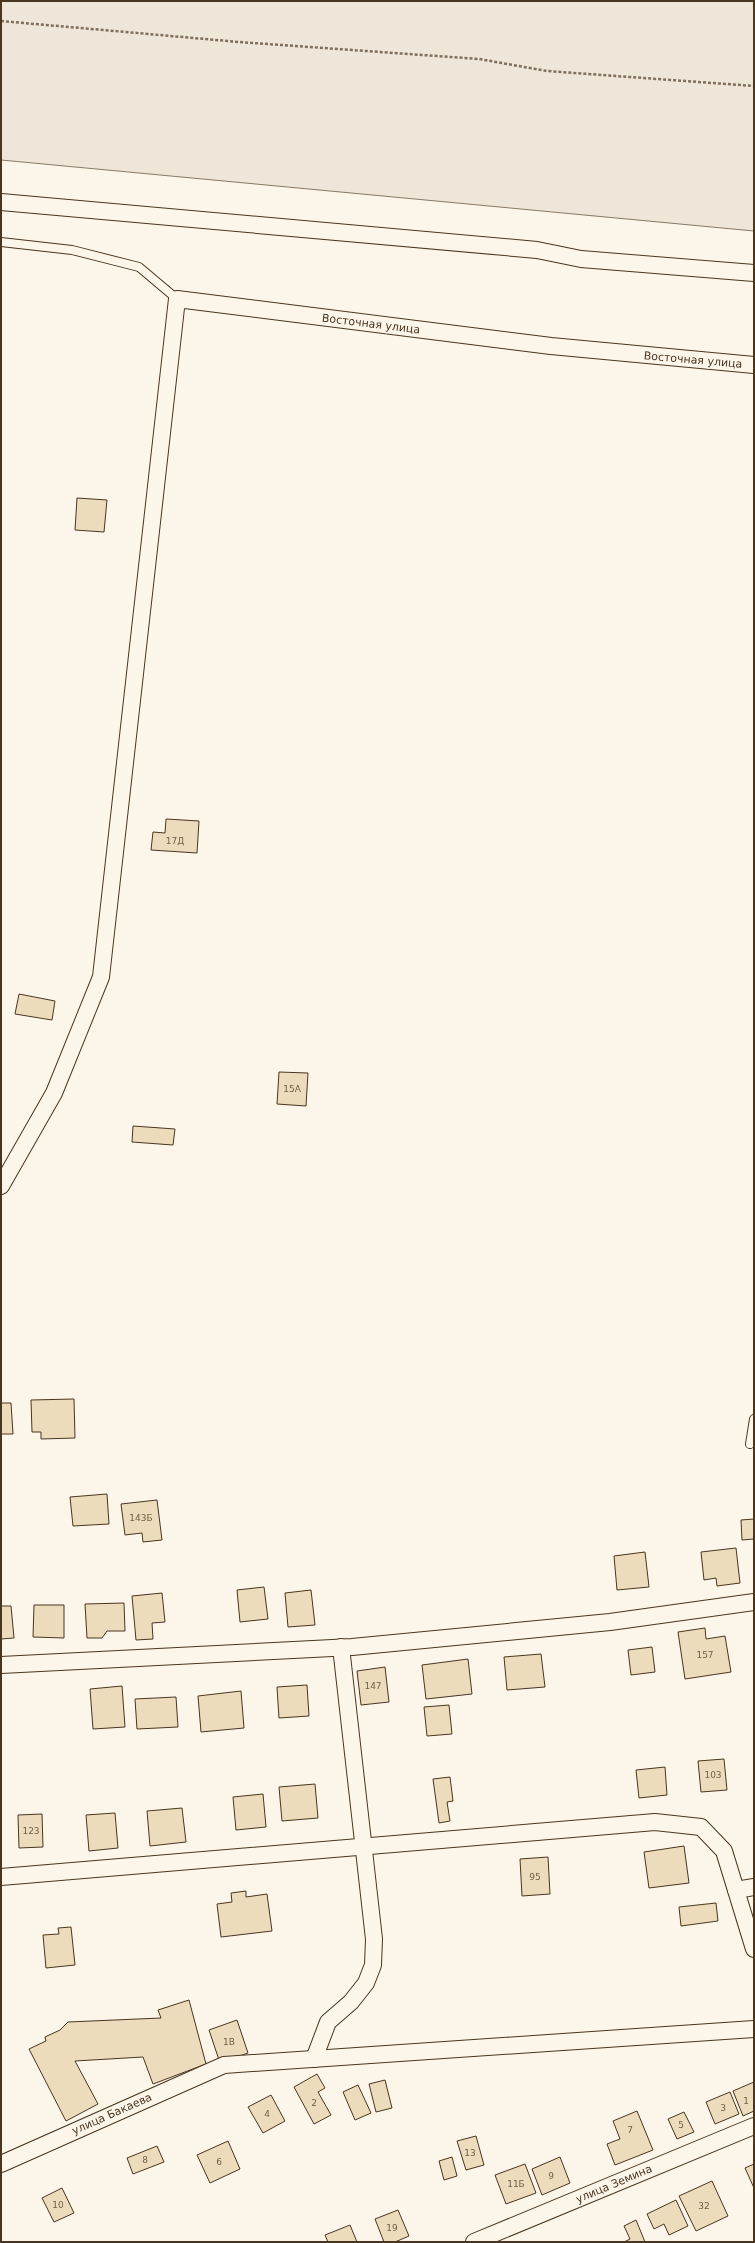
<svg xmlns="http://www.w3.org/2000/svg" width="755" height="2243" font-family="'DejaVu Sans',sans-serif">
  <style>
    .green { fill: #ede6d9; stroke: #887966 }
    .building { fill: #ecdcbc; stroke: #4a3520 }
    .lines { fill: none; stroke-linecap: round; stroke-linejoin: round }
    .service-casing { stroke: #4a3520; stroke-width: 10 }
    .minor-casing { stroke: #4a3520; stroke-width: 18 }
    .path { stroke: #7f6f5c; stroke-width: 2.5; stroke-dasharray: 3 2; stroke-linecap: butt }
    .service { stroke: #fbf6e9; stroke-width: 8 }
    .minor { stroke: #fbf6e9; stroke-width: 16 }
    .labels { text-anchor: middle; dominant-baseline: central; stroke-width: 3; stroke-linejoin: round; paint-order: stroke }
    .number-label { font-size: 9px; fill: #725f47 }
    .street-label { font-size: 11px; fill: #4a3520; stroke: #fbf6e9 }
  </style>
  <rect width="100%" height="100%" fill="#fbf6e9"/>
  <path class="green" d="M1 1H754V231L1 160Z"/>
  <g class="building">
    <path d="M77 498 107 500 104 532 75 530Z"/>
    <path d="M166 819 199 821 197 853 151 850 153 832 165 833Z"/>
    <path d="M19 994 55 1001 52 1020 15 1014Z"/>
    <path d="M279 1072 308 1073 306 1106 277 1104Z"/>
    <path d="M133 1126 175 1129 173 1145 132 1142Z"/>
    <path d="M74 1399 75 1438 41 1439V1432H32L31 1400Z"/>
    <path d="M1 1403H11L13 1434H1Z"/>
    <path d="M107 1494 109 1524 73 1526 70 1497Z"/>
    <path d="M157 1500 162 1540 143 1542 142 1533 125 1535 121 1504Z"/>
    <path d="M754 1519V1539L742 1540 741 1520Z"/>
    <path d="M736 1548 740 1583 717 1586 716 1578 704 1580 701 1552Z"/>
    <path d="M645 1552 649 1587 617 1590 614 1556Z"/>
    <path d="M264 1587 268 1619 240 1622 237 1590Z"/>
    <path d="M311 1590 315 1625 288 1627 285 1593Z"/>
    <path d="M162 1593 165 1622 152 1623 153 1639 136 1640 132 1596Z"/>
    <path d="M124 1603 125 1631H107L102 1638H87L85 1604Z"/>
    <path d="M34 1605H64V1638L33 1637Z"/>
    <path d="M1 1606H11L14 1638 1 1639Z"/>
    <path d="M705 1628 706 1639 725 1636 731 1672 685 1679 678 1632Z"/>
    <path d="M652 1647 655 1672 631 1675 628 1650Z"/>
    <path d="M541 1654 545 1687 507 1690 504 1657Z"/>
    <path d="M468 1659 472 1694 426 1699 422 1665Z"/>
    <path d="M385 1667 389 1702 361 1705 357 1671Z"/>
    <path d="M307 1685 309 1716 279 1718 277 1687Z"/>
    <path d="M122 1686 125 1727 93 1729 90 1689Z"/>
    <path d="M241 1691 244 1728 201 1732 198 1696Z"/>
    <path d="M176 1697 178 1727 137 1729 135 1699Z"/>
    <path d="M449 1705 452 1734 427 1736 424 1707Z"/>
    <path d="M724 1759 727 1790 701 1792 698 1761Z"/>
    <path d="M665 1767 667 1795 639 1798 636 1770Z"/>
    <path d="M450 1777 453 1801 447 1802 450 1821 439 1823 433 1779Z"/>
    <path d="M315 1784 318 1818 282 1821 279 1787Z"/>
    <path d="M263 1794 266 1827 236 1830 233 1797Z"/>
    <path d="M182 1808 186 1842 150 1846 147 1811Z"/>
    <path d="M115 1813 118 1848 89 1851 86 1815Z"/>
    <path d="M42 1814 43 1847 19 1848 18 1815Z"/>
    <path d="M684 1846 689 1883 649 1888 644 1852Z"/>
    <path d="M548 1857 550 1894 522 1896 520 1859Z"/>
    <path d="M246 1891V1897L267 1894 272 1931 221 1937 217 1904 232 1902 231 1893Z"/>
    <path d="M716 1903 718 1921 681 1926 679 1907Z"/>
    <path d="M71 1927 75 1965 46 1968 43 1935 59 1934 58 1928Z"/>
    <path d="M189 2000 206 2064 153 2084 143 2057 75 2061 98 2104 66 2121 29 2049 46 2041 45 2037 60 2030 68 2022 161 2018 158 2010Z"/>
    <path d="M237 2020 248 2053 220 2063 209 2030Z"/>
    <path d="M317 2074 325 2088 318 2092 331 2115 314 2124 294 2087Z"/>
    <path d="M385 2080 392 2108 376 2112 369 2084Z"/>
    <path d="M754 2082V2111L743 2116 733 2091Z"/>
    <path d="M358 2085 371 2113 355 2120 343 2092Z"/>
    <path d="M730 2092 739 2114 715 2124 706 2102Z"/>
    <path d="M271 2095 285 2121 263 2133 248 2107Z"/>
    <path d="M637 2111 653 2150 615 2165 607 2144 620 2139 613 2121Z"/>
    <path d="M684 2112 694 2132 677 2139 668 2119Z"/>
    <path d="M476 2136 484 2165 466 2170 457 2141Z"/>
    <path d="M228 2141 240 2169 210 2183 197 2155Z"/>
    <path d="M157 2146 164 2162 133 2174 127 2158Z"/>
    <path d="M452 2157 457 2176 444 2180 439 2161Z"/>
    <path d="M560 2157 570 2183 542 2195 532 2169Z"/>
    <path d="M525 2164 536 2193 506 2204 495 2175Z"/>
    <path d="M754 2164V2188L745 2168Z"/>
    <path d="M712 2181 728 2216 696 2231 679 2196Z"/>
    <path d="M62 2188 74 2213 54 2222 42 2198Z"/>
    <path d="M676 2200 688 2226 669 2235 664 2224 654 2229 647 2214Z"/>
    <path d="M398 2210 409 2236 395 2242H384L375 2219Z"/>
    <path d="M636 2220 645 2242H624L630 2239 624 2226Z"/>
    <path d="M350 2225 357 2242H328L325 2235Z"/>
  </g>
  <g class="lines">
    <g class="service-casing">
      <g id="service">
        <path d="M1 242 72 250 139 267 177 299"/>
        <path d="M750 1444 754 1419"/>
      </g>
    </g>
    <g class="minor-casing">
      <g id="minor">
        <path d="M1 202 537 250 581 259 754 273"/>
        <path d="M1 1186 54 1093 101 977 177 299 551 346 754 365"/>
        <path d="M1 1665 352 1647 610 1622 754 1602"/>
        <path d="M1 1877 655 1822 701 1827 724 1851 754 1949"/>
        <path d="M736 1890 754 1887"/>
        <path d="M314 2059 328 2022 351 2002 366 1983 373 1965 374 1939 341 1647"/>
        <path d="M1 2164 224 2065 754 2029"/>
        <path d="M474 2242 754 2126"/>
      </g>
    </g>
    <path class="path" d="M1 21 239 42 479 59 547 71 754 86"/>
    <use href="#service" class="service"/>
    <use href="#minor" class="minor"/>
  </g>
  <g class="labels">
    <g class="number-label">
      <text x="175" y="841">17Д</text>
      <text x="292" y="1089">15А</text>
      <text x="141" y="1518">143Б</text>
      <text x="705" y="1655">157</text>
      <text x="373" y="1686">147</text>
      <text x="713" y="1775">103</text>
      <text x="31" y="1831">123</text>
      <text x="535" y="1877">95</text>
      <text x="229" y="2042">1В</text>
      <text x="746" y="2101">1</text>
      <text x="314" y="2103">2</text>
      <text x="723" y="2108">3</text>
      <text x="267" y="2114">4</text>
      <text x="681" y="2125">5</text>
      <text x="630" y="2130">7</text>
      <text x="470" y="2153">13</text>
      <text x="145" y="2160">8</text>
      <text x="219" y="2162">6</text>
      <text x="551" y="2176">9</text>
      <text x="516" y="2184">11Б</text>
      <text x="58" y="2205">10</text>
      <text x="704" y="2206">32</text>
      <text x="392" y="2228">19</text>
    </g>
    <g class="street-label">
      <text transform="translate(371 324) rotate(7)">Восточная улица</text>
      <text transform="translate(693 360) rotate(5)">Восточная улица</text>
      <text transform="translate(112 2114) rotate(-24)">улица Бакаева</text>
      <text transform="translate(614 2184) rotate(-23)">улица Земина</text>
    </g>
  </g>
  <rect width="755" height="2243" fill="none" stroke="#4a3520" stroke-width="4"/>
</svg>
